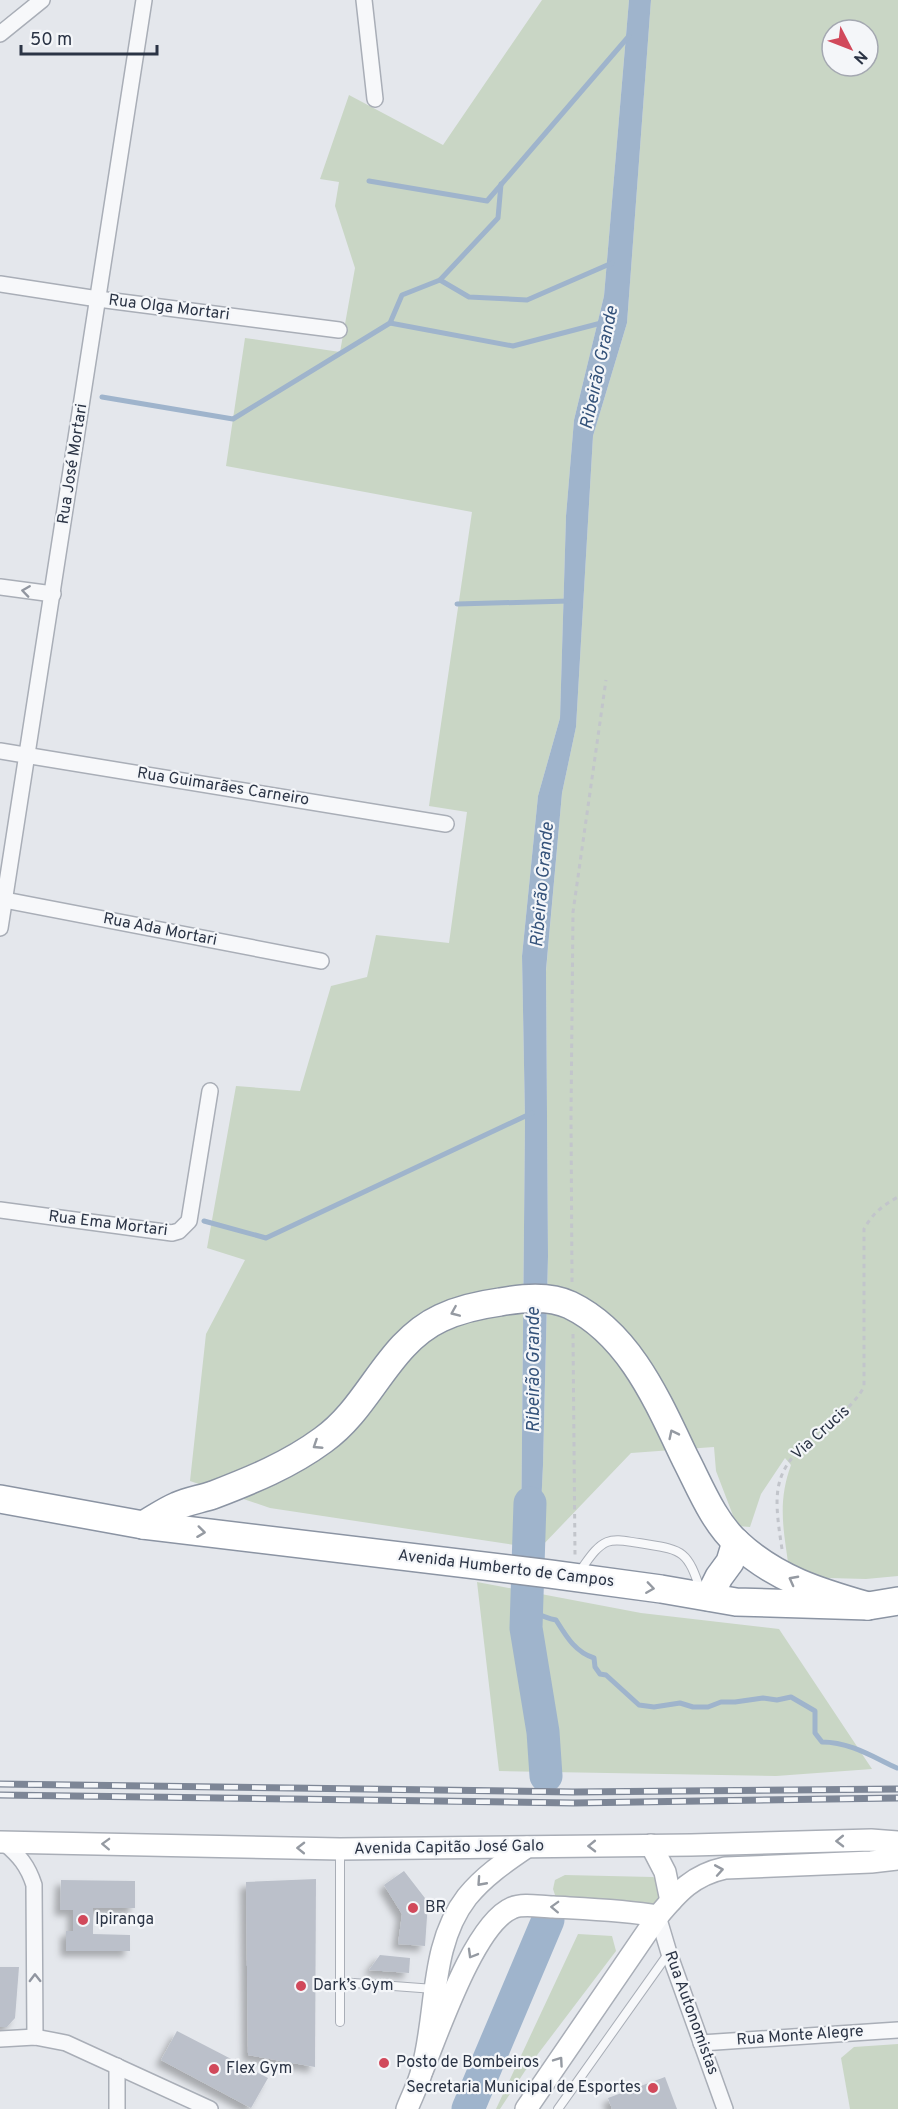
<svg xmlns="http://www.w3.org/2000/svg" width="898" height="2109" font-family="Overpass,sans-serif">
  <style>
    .green { fill: #c9d6c5; fill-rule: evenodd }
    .water { fill: #9fb4cc }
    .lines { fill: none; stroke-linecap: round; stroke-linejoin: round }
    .stream { stroke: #9fb4cc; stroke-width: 5 }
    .river { stroke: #9fb4cc; stroke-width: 33 }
    .building { fill: #bbc0ca; filter: url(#shadow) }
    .lane-casing { stroke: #a9aeb7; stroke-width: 10 }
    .street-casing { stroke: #a9aeb7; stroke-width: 18 }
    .secondary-casing { stroke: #a9aeb7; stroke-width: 24 }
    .highway-casing { stroke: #8b94a3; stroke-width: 30 }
    .path { stroke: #c2c5cb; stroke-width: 3; stroke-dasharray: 4.5 4.5; stroke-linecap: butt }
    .lane { stroke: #f7f8fa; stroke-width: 8 }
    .street { stroke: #f7f8fa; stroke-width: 15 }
    .secondary { stroke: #fff; stroke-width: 21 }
    .highway { stroke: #fff; stroke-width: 27 }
    .rail-casing { stroke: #7d8696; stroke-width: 7 }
    .rail { stroke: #f4f6f9; stroke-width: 4.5; stroke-dasharray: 14; stroke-linecap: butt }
    .oneway { stroke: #9196a0 }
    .oneway2 { stroke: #959aa2 }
    .poi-dot { fill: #d1495b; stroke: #f4f6f9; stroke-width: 2 }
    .labels { text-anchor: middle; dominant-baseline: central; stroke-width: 4.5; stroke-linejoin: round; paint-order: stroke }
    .street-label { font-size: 16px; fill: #2b3445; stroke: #f4f6f9 }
    .poi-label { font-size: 16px; fill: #2b3445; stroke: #f4f6f9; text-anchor: start }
    .water-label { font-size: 18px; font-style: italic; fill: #34527a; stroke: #f4f6f9 }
  </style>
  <defs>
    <filter id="shadow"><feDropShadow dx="-5.5" dy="5.5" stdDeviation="3" flood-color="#0004"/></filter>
  </defs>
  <rect width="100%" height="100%" fill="#e4e7ec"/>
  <g class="green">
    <path d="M542 0H629L604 296 574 420 566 516 560 718 538 796 522 956 525 1119 521 1546 270 1508 190 1481 206 1334 245 1260 207 1248 236 1086 300 1091 331 986 367 977 376 935 449 943 467 812 429 806 472 512 226 466 245 338 340 352 355 268 335 206 339 182 320 179 349 95 443 145Z"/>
    <path d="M651 0H898V1576L866 1579 790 1577C785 1535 776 1506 791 1465L785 1458 761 1494 750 1527 737 1526 716 1471 714 1447 631 1453 539 1549 543 1465 548 1256 546 971 562 793 576 727 593 436 627 323ZM832 30H868V66H832Z"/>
    <path d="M477 1582 641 1613 779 1629 872 1769 776 1776 499 1771Z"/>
    <path d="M565 1875 653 1877 662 1883 661 1896 653 1907 556 1898 553 1889 555 1880Z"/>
    <path d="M578 1934 612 1936 616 1951 525 2071 500 2109H496Z"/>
    <path d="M898 2044V2109H850L841 2058 854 2047Z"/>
  </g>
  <path class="water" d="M629 0H651L627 323 593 436 576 727 562 793 546 970 548 1256 543 1465 539 1549 521 1546 525 1119 522 956 538 796 560 718 566 516 574 420 604 296Z"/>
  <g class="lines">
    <g class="stream">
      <path d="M369 181 487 201 629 36"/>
      <path d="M440 280 469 297 527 300 612 263"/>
      <path d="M390 323 513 346 605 322"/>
      <path d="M102 397 233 419 390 323 402 295 440 280 498 218 501 184"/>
      <path d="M457 604 569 601"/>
      <path d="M204 1221 266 1238 532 1113"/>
      <path d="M527 1602C536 1614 542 1617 556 1620 566 1636 575 1652 594 1658L595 1667 600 1674 606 1675 639 1705 654 1707 680 1703 693 1707H708L721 1702H735L763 1698 777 1700 791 1697 815 1711V1733L822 1742C850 1742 873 1757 897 1768"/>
    </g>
    <g class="river">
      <path d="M530 1503 526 1628 543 1732 546 1776"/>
      <path d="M468 2109 548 1920"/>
    </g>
  </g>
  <g class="building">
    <path d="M404 1871 428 1902 425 1946 398 1944 402 1914 384 1885Z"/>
    <path d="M316 1879 315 2067 248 2055 246 1882Z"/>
    <path d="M61 1880 135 1881V1908H93V1934L130 1935V1951H66V1931H73V1910H60Z"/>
    <path d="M380 1955 410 1958 409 1973 369 1970Z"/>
    <path d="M0 1967H19L15 2018 7 2027H0Z"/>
    <path d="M177 2031 268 2078 251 2108 161 2060Z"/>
    <path d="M665 2077 677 2109H612L608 2098Z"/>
  </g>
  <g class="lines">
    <g class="lane-casing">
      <g id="lane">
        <path d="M579 1572C587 1562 595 1547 607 1542 617 1538 629 1542 639 1543 682 1550 687 1548 701 1592"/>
        <path d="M340 1850V2022"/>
        <path d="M340 1982 434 1989"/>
        <path d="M558 2109 668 1954"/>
      </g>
    </g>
    <g class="street-casing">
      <g id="street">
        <path d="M364 0 375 99"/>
        <path d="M0 34 42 0"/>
        <path d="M0 284 98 299 339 330"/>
        <path d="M0 587 53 594"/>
        <path d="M0 751 446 824"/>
        <path d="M0 899 321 961"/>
        <path d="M0 928 144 0"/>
        <path d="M0 1210 172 1233 179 1231 189 1221 210 1091"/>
        <path d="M3 1842C19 1855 28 1866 34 1885L35 2037"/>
        <path d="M658 1916 669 1953 725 2109"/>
        <path d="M0 2039 35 2037 66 2043 210 2109"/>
        <path d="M701 2043 898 2030"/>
        <path d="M117 2109V2066"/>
      </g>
    </g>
    <g class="secondary-casing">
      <g id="secondary">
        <path d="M0 1842 340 1849 691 1845 871 1840 898 1842"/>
        <path d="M651 1845 665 1872 671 1901"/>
        <path d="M422 2071C438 2033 474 1924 512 1908 523 1903 541 1907 553 1907 589 1909 623 1910 658 1916"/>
        <path d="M407 2109C412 2096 419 2083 422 2070 438 2013 429 1946 467 1897 484 1876 505 1862 527 1847"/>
        <path d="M526 2109 658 1916C678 1892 693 1875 725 1868L871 1862 898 1859"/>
      </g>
    </g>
    <g class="highway-casing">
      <g id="highway">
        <path d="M0 1499 143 1525 550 1574 661 1589 736 1602 868 1606 898 1601"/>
        <path d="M143 1525C154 1519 165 1511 177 1506 188 1501 201 1499 213 1495 252 1480 289 1465 323 1440 370 1407 387 1343 441 1318 460 1309 478 1305 500 1302 522 1298 549 1295 570 1305 630 1334 658 1402 685 1458 700 1487 713 1521 737 1543 776 1579 819 1592 868 1606"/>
        <path d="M709 1597 719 1577 730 1562 736 1542"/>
      </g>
    </g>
    <g class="path">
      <path d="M572 1282 571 1116 573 912 606 680"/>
      <path d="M573 1334 575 1555"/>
      <path d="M782 1549C772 1485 773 1468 825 1427 841 1415 854 1404 864 1387V1229C873 1213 882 1206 898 1197"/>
    </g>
    <use href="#lane" class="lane"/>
    <use href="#street" class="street"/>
    <use href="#secondary" class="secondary"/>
    <use href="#highway" class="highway"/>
    <g class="rail-casing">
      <g id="rail">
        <path d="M0 1784 573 1792 898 1789"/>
        <path d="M0 1795 573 1803 898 1798"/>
      </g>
    </g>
    <use href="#rail" class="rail"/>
  </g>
  <defs><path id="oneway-chevron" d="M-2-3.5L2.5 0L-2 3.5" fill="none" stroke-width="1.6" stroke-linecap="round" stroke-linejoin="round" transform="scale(1.5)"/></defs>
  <g class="oneway">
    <use href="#oneway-chevron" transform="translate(26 591) rotate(-172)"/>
    <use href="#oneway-chevron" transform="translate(35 1978) rotate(-91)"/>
  </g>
  <g class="oneway2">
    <use href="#oneway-chevron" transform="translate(455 1312) rotate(157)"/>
    <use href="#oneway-chevron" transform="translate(673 1434) rotate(-116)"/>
    <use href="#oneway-chevron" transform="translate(317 1445) rotate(147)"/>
    <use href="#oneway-chevron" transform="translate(201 1532) rotate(7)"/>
    <use href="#oneway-chevron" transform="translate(793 1580) rotate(-152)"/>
    <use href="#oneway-chevron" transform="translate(650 1588) rotate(8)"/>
    <use href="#oneway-chevron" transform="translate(840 1841) rotate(179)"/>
    <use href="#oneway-chevron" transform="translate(106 1844) rotate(-178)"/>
    <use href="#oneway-chevron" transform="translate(592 1846) rotate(179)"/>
    <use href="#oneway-chevron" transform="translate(301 1848) rotate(-179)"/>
    <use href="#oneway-chevron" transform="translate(719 1870) rotate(-10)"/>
    <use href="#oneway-chevron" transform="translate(481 1882) rotate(132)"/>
    <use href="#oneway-chevron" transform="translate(555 1907) rotate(-178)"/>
    <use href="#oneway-chevron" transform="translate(472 1954) rotate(120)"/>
    <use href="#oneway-chevron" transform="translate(559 2061) rotate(-55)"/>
  </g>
  <g class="poi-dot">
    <circle cx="413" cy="1908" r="6"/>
    <circle cx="83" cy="1920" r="6"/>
    <circle cx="301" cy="1986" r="6"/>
    <circle cx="384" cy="2063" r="6"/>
    <circle cx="214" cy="2069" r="6"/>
    <circle cx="653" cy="2088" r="6"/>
  </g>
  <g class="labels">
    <g class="street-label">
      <text transform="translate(169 308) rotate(7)">Rua Olga Mortari</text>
      <text transform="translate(73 464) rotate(-81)">Rua José Mortari</text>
      <text transform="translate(223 787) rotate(9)">Rua Guimarães Carneiro</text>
      <text transform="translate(160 930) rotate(11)">Rua Ada Mortari</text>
      <text transform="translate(108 1224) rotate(7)">Rua Ema Mortari</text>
      <text transform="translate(821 1433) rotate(-42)">Via Crucis</text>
      <text transform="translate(506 1569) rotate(7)">Avenida Humberto de Campos</text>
      <text transform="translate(449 1848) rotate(-1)">Avenida Capitão José Galo</text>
      <text transform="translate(691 2013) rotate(70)">Rua Autonomistas</text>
      <text transform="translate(800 2036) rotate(-4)">Rua Monte Alegre</text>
    </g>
    <g class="poi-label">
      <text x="425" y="1908">BR</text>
      <text x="95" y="1920">Ipiranga</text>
      <text x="313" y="1986">Dark’s Gym</text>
      <text x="396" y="2063">Posto de Bombeiros</text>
      <text x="226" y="2069">Flex Gym</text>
      <text x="641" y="2088" text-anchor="end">Secretaria Municipal de Esportes</text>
    </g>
    <g class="water-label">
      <text transform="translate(600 368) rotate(-78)">Ribeirão Grande</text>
      <text transform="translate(543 885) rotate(-85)">Ribeirão Grande</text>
      <text transform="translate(534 1370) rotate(-90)">Ribeirão Grande</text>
    </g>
  </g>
  <g transform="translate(850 48) rotate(132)"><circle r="28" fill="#f4f6f9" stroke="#a4a8b1" stroke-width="1.5"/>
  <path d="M0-4.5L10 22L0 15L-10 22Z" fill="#d1495b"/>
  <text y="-9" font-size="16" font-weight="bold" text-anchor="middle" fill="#2b3445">N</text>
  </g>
  <path d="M21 45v9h136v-9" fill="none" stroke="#2b3445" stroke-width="3"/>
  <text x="30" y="45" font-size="18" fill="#2b3445" stroke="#f4f6f9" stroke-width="4.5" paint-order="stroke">50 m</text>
</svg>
